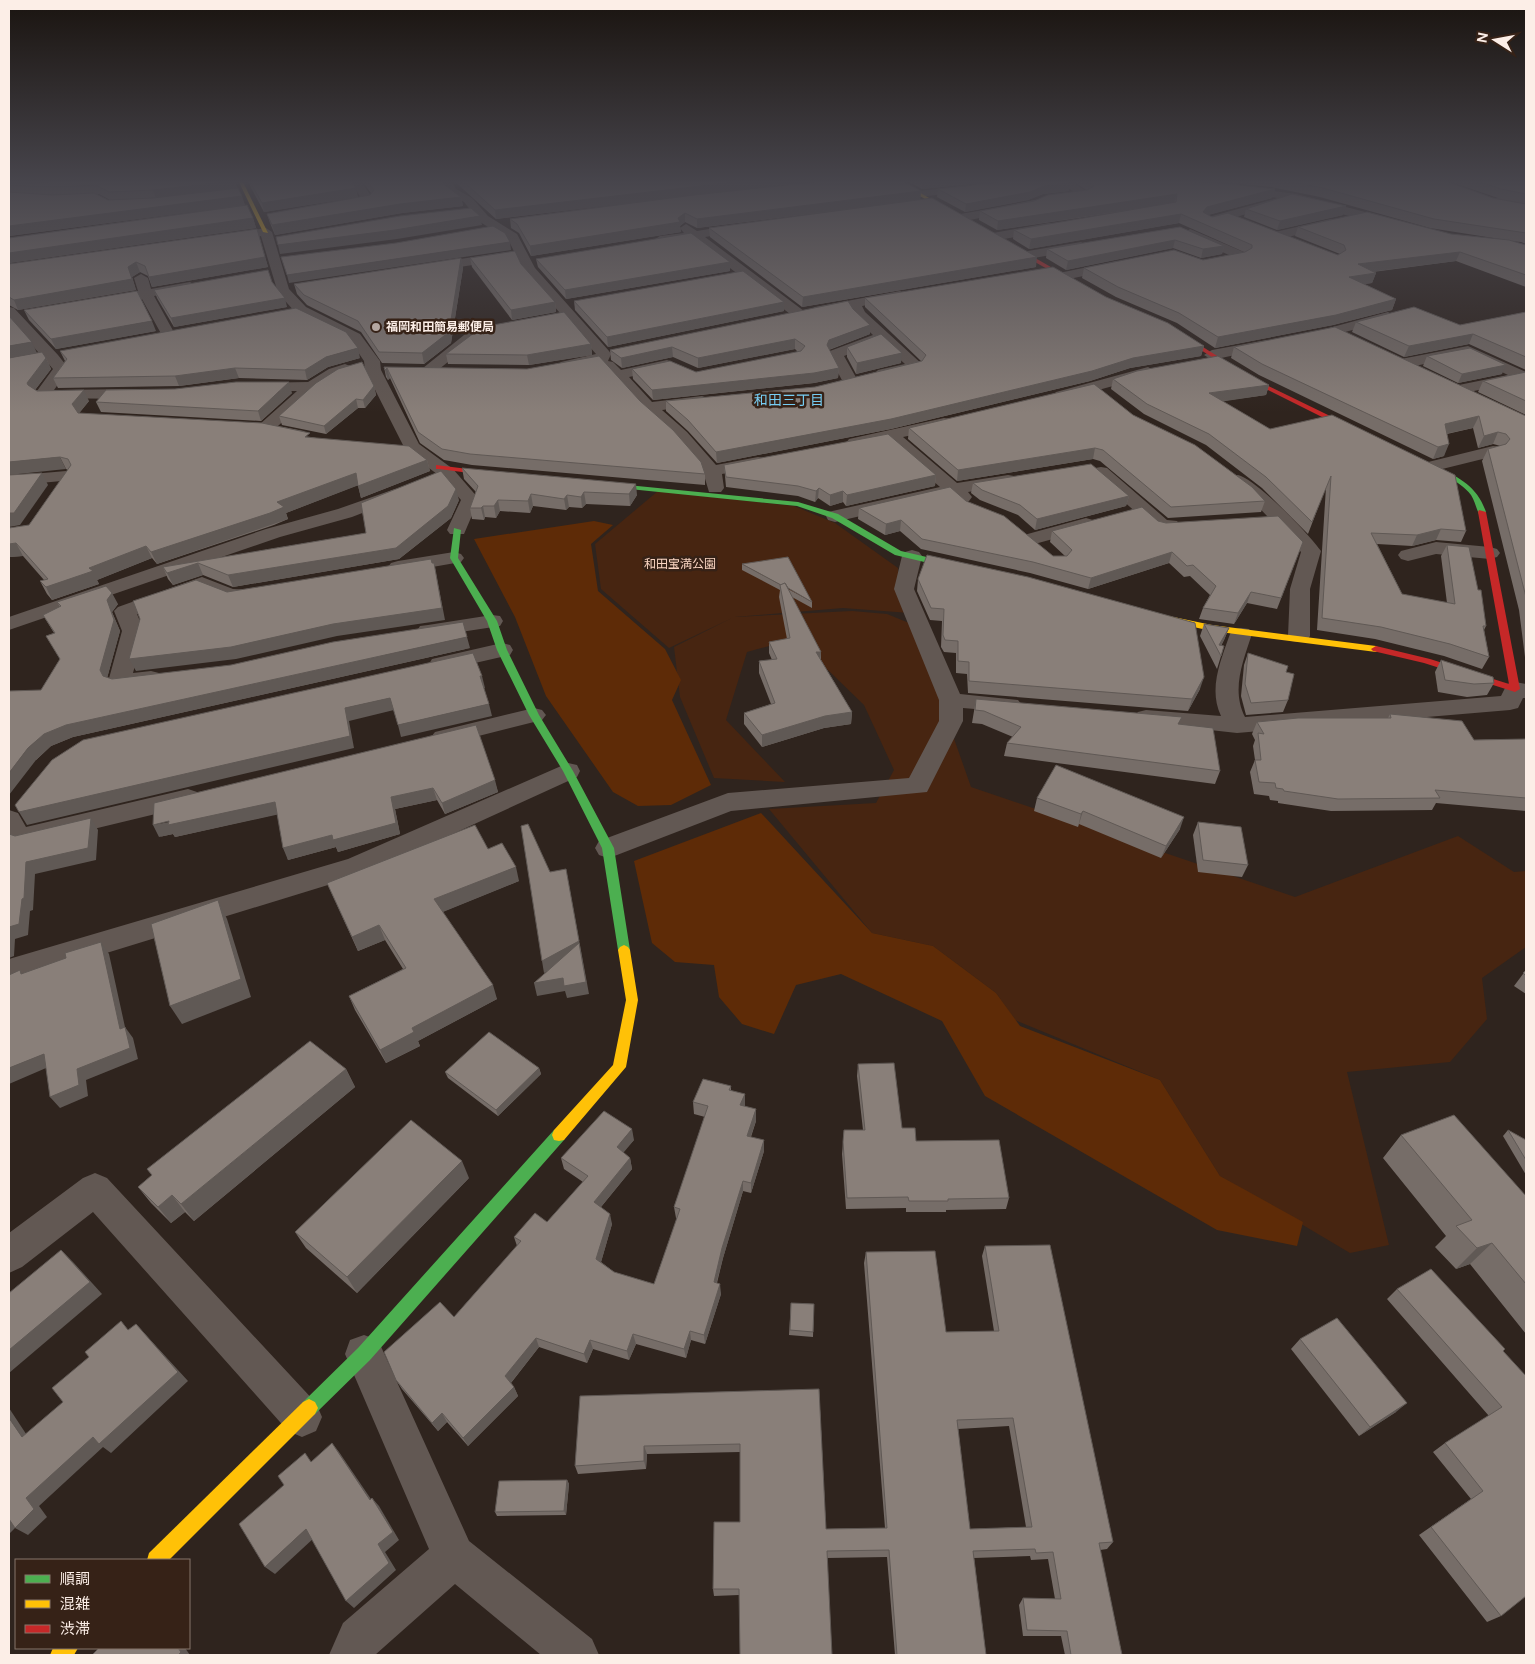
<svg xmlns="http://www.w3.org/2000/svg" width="1535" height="1664" font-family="'DM Sans','Noto Sans JP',sans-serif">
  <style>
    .green { fill: #472511 }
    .water { fill: #5e2b07 }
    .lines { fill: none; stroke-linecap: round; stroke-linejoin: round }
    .street { fill: #625853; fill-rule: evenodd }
    .fast { fill: #4caf50; fill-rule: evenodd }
    .slow { fill: #ffc107; fill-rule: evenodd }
    .jam { fill: #c62828; fill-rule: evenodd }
    .wall { fill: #766d68; fill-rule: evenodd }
    .shaded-wall { fill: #605955 }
    .building { fill: #897f79; stroke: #605955; fill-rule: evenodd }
    .poi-dot { fill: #b4a7a1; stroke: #362217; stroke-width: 2 }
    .labels { text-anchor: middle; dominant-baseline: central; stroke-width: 5; stroke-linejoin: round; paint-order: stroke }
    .far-poi-label { font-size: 12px; font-weight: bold; fill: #fceee7; stroke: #362217; text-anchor: start }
    .far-park-label { font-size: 12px; fill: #f9d4c1; stroke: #362217 }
    .far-neighbourhood-label { font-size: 14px; fill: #76cdf3; stroke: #362217 }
  </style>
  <rect width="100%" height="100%" fill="#2f241e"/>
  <path class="green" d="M658 491 794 506 835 523 898 568 899 588 910 613 843 608 735 617 852 611 887 614 914 625 971 787 1295 897 1458 836 1514 872 1526 871V947L1482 978 1487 1019 1450 1062 1347 1072 1389 1245 1350 1253 1220 1176 1160 1080 1015 1020 996 993 933 946 872 933 769 809 876 803 894 770 864 705 829 671 791 640 747 652 726 720 785 782 714 778 680 697 674 647 732 618 669 648 601 589 595 544Z"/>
  <g class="water">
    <path d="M594 521 613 525 591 544 598 591 665 649 681 680 672 700 711 785 671 805 638 806 613 792 546 696 515 617 474 539Z"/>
    <path d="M761 813 872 933 933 946 996 993 1020 1026 1160 1080 1220 1176 1303 1222 1297 1246 1217 1230 985 1096 942 1021 841 974 796 985 774 1034 742 1024 719 997 714 965 675 962 652 943 634 861Z"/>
  </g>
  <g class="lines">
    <g class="street">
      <path d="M109 180H142L143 182 197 180 192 183 138 189 134 188 132 184 109 185Z"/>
      <path d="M350 180H360L374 200 372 202 335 206V202L361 198Z"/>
      <path d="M441 180H451L456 189 472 198 488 216 517 234 535 268 609 351 611 354 608 361 613 362 621 370 667 360 672 362 675 365 672 368 629 377 652 402 702 396 708 398 710 401 708 404 662 410 687 432 716 465 758 457 764 458 767 462 764 466 722 474 724 488 721 492H709L703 472 675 440 642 410 603 368 601 364 566 370 561 368 558 365 561 362 596 354 524 272 508 239 480 222 464 202 448 193Z"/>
      <path d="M1057 180H1069L1091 194 1085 197 1053 199V195L1074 192Z"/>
      <path d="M973 185 977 186V190L919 197 913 194 919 191Z"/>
      <path d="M1237 186 1296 194 1396 220 1398 223 1392 227 1283 199V203L1213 224H1205V218L1278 198 1233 191V187Z"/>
      <path d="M1015 205 1021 208 1019 210 960 222 954 218 960 214Z"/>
      <path d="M1331 219 1335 220V226L1275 240 1269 236 1271 233Z"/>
      <path d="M745 223 749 224 751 227 749 230 705 237 804 311 806 314 804 317H794L692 239 660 244 654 240 660 236 684 233 680 228 686 224 697 231Z"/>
      <path d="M1049 223 1053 224 1055 227 1053 230 993 241 987 237 993 233Z"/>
      <path d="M266 228 272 232 289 289 306 307 360 334 380 361 381 370 419 444 453 469 479 499 464 534H450L447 530 461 500 441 477 406 451 365 370 364 361 350 340 296 313 278 293 261 236 222 243 216 239 222 235Z"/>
      <path d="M1190 229 1246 253 1248 256 1246 259 1213 266 1208 265 1207 262 1208 259 1229 255 1186 236 1184 233Z"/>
      <path d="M1081 242 1087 246 1085 249 1028 259 1022 255 1028 251Z"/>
      <path d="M507 252 511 253 513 256 511 259 427 272 421 268 427 264Z"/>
      <path d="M1117 261 1123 265 1122 268 1064 280 1057 276 1059 273Z"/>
      <path d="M141 274 148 278 151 289 190 282 197 286 190 290 154 296 176 336 174 339H164L142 299 105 305 98 301 105 297 138 291 134 278Z"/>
      <path d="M900 291 907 295 905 298 862 306 865 312 924 366 921 369 883 378 878 376 875 373 878 370 905 364 881 342 844 356 858 381 850 386 844 384 828 354 830 351 873 335 854 317 850 309 815 315 808 311 815 307Z"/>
      <path d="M9 307 14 308 58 355 69 369 54 390 138 389 146 394 138 399 36 398 34 395 53 369 9 319Z"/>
      <path d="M1388 312 1395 316 1393 319 1334 335 1327 331 1329 328Z"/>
      <path d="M474 330 479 331 481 334 479 337 433 374H423L420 371 423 368 469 331Z"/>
      <path d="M1267 340 1272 341 1274 344 1272 347 1212 360 1204 355 1212 350Z"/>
      <path d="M1468 346 1526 372V380L1455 395 1449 393 1447 390 1449 387 1508 375 1466 355 1401 369 1393 364 1401 359Z"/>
      <path d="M345 364 350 366 353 369 350 372C321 380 300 406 278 426L304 431 306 435 304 439 298 440 260 432 258 428 260 424 297 391H254L248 389 246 386 248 383 308 382 329 369Z"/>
      <path d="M1148 367 1156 372 1153 375 1062 400 1054 395 1056 392Z"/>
      <path d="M944 418 950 419 952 423 950 427 903 437 957 483 1008 475 1014 476 1017 480 1014 484 968 492 972 497 969 501 963 503 950 495 835 522 828 520 826 516 828 512 940 487 887 441 855 448 849 447 846 443 849 439Z"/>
      <path d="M1493 446 1499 447 1502 451 1499 455 1430 472 1424 471 1421 467 1424 463Z"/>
      <path d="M1101 467 1107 468 1167 520 1177 521 1180 525 1177 529 1163 532 1156 530 1095 476 1092 472 1095 468Z"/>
      <path d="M66 471 72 472 75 476 72 480 9 486V476Z"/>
      <path d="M1238 475C1256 479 1309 534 1321 551L1310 589V636L1307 641 1299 642 1291 641 1288 636 1290 589 1301 552 1249 497 1229 480 1232 476Z"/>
      <path d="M395 489 401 490 404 494 401 498 352 517 280 537 9 630V617L266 529 338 509Z"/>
      <path d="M1086 518 1093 520 1095 524 1093 528 1031 545 1024 543 1021 539 1024 535Z"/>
      <path d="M1436 542 1490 547 1497 549 1500 553 1497 557 1490 559 1436 554 1408 561 1401 559 1398 555 1401 551Z"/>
      <path d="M912 550 919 552 922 556 914 589 960 694 1018 700 1022 705 1018 710 1010 712 963 708V721L927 792 731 811 617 855 608 858 599 855 595 848 599 841 728 793 909 778 939 721V700L894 589 902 556 905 552Z"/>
      <path d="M454 552 461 554 464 558 461 562 398 573 391 571 388 567 391 563 398 561Z"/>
      <path d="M202 577 233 589 250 590 253 594 250 598 231 602 201 590 137 614 144 631 133 673 151 671 159 673 162 678 159 683C144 687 126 691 111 687L108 682 122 631 114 611 118 607Z"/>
      <path d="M492 615 500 616 503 621 500 626 428 637 420 636 417 631 420 626 428 625Z"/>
      <path d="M1241 628 1249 629 1252 634C1243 661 1231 690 1245 717L1501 696 1507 684 1515 682 1526 684V698H1523L1518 708 1510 710 1237 733 1138 722 1134 717 1138 712 1146 710 1221 716C1208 689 1221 660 1230 634L1233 629Z"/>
      <path d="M502 643 510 645 513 650 510 655 440 671 432 669 429 664 432 659Z"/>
      <path d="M534 708 542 710 546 715 542 720 443 745 435 742 431 737 435 732Z"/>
      <path d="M568 763 577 765 580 771 577 777 367 873 9 983V959L348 859Z"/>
      <path d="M188 789 197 792 201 798 197 804 23 846 9 841V810L18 813 26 827Z"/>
      <path d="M95 1173 107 1178 316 1403 322 1417 316 1431 302 1437 288 1431 93 1212 22 1267 9 1273V1233L83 1178Z"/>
      <path d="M364 1335 378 1340 469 1541 592 1639 599 1655H541L455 1584 375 1655H329L343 1623 429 1549 345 1354 350 1340Z"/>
    </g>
    <g class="fast">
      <path d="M1419 461C1426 461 1432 465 1438 468 1460 477 1478 488 1486 512L1485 514H1479C1476 508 1475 501 1471 495 1459 479 1437 473 1419 465Z"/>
      <path d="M597 482 798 502 838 514 901 551 965 566 966 568 962 571 895 555 832 518 797 506 600 486H597Z"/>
      <path d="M454 528 461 530 458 558 497 621 507 650 539 715 573 771 614 848 630 950 628 953 624 955 620 953 618 950 602 848 563 771 529 715 497 650 487 621 450 558Z"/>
      <path d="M559 1129 564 1130 566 1135 564 1140 370 1360 315 1414 309 1417 303 1414 300 1408 303 1402 358 1348 554 1130Z"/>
    </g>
    <g class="slow">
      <path d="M238 180H242L268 233 263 232Z"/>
      <path d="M893 180H898L962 217 957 218Z"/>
      <path d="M1159 614 1212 625 1376 646 1381 649 1376 652 1212 631 1156 619V615Z"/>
      <path d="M624 945 628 947 630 950 638 1000 626 1067 564 1140 559 1141 554 1140 552 1135 554 1130 613 1065 626 1000 618 950 620 947Z"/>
      <path d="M309 1399 315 1402 318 1408 315 1414 169 1560H147L149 1553 303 1402Z"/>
      <path d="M53 1648H78L74 1655H50Z"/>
    </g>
    <g class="jam">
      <path d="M1003 242H1007L1086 287 1081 288 1003 244Z"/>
      <path d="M1171 327 1254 379 1363 432 1356 434 1250 381 1169 330V328Z"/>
      <path d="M436 465 500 473 504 475 500 477 439 469H436Z"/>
      <path d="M1479 510 1486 512 1520 689 1515 692 1424 663 1373 651 1371 649 1376 646 1430 659 1509 684 1478 512Z"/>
    </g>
  </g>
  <g class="wall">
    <path d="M9 180H63L13 185 135 182 235 181 237 188 245 205 253 218 256 228 9 263V238L229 207 9 236ZM97 194H99L110 200H108Z"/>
    <path d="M247 180H351L358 197 264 212Z"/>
    <path d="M361 180H442L445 185 461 197 463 206 402 213 275 235 270 223 267 214 370 195 371 193Z"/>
    <path d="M453 180H826L751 189 921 191 920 200 1036 267 802 307 710 237 709 228 875 206 697 228 685 222 680 226 681 232 531 256 519 233 511 228 510 219 636 202 496 219Z"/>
    <path d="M906 180H1009L922 189Z"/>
    <path d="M1071 180H1443L1493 198H1498L1445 180H1526V244L1521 242 1510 241 1526 245V287L1456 261 1373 272 1376 273 1372 283 1364 284 1396 299 1392 310 1333 325 1215 348 1177 323 1116 297 1082 278 1084 268 1203 260 1244 252 1179 223 1029 249 1013 239 1014 230 1119 212 997 230 979 220 980 211 1086 190ZM1150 180 1219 182 1271 187 1320 197 1430 228 1506 240 1298 227 1295 236 1340 254 1338 255 1212 217 1208 215 1272 198 1275 189Z"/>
    <path d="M938 189 1069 191 1043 194 1028 200 965 212 937 197Z"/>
    <path d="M1246 209 1343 215 1277 230 1244 217Z"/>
    <path d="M1180 227 1224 246 1222 254 1201 258 1173 248 1066 270 1046 258 1047 249Z"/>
    <path d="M257 229 268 267 152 287 148 276 140 272 132 277 136 290 18 310 9 305V264Z"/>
    <path d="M461 258 463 268 451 343 424 364 382 363 361 332 307 305 297 294 294 284Z"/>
    <path d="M470 258 521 264 555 302 556 312 512 320 472 267Z"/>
    <path d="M536 259 730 262V271L566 299 538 267Z"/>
    <path d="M272 282 287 307 174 327 157 298 154 290Z"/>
    <path d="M1106 297 1204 346 1201 356 1130 368 1090 381 891 429 717 463 688 431 666 411V401L815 387 921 361 865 307V298Z"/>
    <path d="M574 301 784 302V311L608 347 575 310Z"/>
    <path d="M24 310 156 331 56 349 29 320Z"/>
    <path d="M1526 312V370L1469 344 1404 357 1352 332 1356 322 1460 325Z"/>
    <path d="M870 334 829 350 839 368 838 378 814 383 653 400 633 379 632 369 696 372 798 352 795 349 698 368 673 357 622 368 611 360 610 350Z"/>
    <path d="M591 344 592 355 529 365 448 364 446 354Z"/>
    <path d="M847 347 901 363 856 374 847 357Z"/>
    <path d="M1234 347 1526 416V665L1519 610 1482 461 1488 449 1501 446 1493 444 1478 448 1473 428 1447 434 1444 456 1433 459 1259 375 1231 358Z"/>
    <path d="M60 351 360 358 328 367 307 380 239 378 179 386 58 388 53 378 65 361Z"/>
    <path d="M1427 356 1502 374 1458 383 1423 366Z"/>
    <path d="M9 358H46L51 369 35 390 89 401 79 413 311 437 427 460 430 471 361 498 358 485 286 513 288 519 274 525 157 564 152 558 97 580 99 584 52 600 47 594 40 581 44 580 23 556 9 557V528L29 525 68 470 66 469Z"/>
    <path d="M384 367 705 474V485L472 465 444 460 420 443 390 378 388 380 386 377Z"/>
    <path d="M1526 372V415L1478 392 1483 381Z"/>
    <path d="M1113 379 1269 385 1266 395 1222 401 1270 429 1466 531 1461 542 1436 540 1412 546 1377 544 1402 594 1447 603 1441 556 1447 545 1486 626 1484 630 1489 657 1482 669 1444 656 1375 639 1317 630 1326 487 1308 534 1262 488 1206 445 1144 414 1111 389Z"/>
    <path d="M374 386 376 395 365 408H358L326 434 282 425 279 416Z"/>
    <path d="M292 393 261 421 101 412 96 402Z"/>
    <path d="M1133 415 1265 501 1261 512 1168 518 1100 461 1093 459 957 481 908 439 909 428Z"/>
    <path d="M724 465 936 475 935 486 846 506 843 502 830 506 818 498 815 502 798 496 726 487Z"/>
    <path d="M462 468 637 495 630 506 586 504 582 508 569 507 566 510 533 506 530 513 500 511 496 518 485 517 484 520 472 519 470 508 476 492 464 479Z"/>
    <path d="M973 483 1129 496 1126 506 1035 530 1018 515 980 500 971 493Z"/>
    <path d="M459 500 451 518 399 559 233 587 203 575 173 585 168 579 163 567 366 533Z"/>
    <path d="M966 501 1053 556H1065L1050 542 1052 531 1158 521 1166 523 1303 542 1277 609 1247 603 1234 624 1199 619 1203 608 1210 595 1190 576 1184 577 1169 563 1088 589 1030 573 921 549 900 531 885 535 858 519 859 508Z"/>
    <path d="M742 564 812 602V608L792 597 821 652V660L852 712 851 724 824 728 762 747 744 724V713L771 704 759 673V661L772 660 769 653V642L787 639 779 597 780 590 742 570Z"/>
    <path d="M918 579 1200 689 1188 711 968 693 967 674 956 673V653L944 652 941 647 942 621 930 620 917 591Z"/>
    <path d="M57 602 118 604 112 612 120 631 107 678 112 679 470 648 73 737 51 746 36 760 41 690 60 659 46 636 54 633 43 615 60 607Z"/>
    <path d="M1204 624 1229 628 1224 640 1221 646V656L1217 669 1200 636Z"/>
    <path d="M1248 653 1286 672 1288 700 1283 712 1246 715 1241 696 1244 665Z"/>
    <path d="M1441 660 1494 683 1487 695 1467 697 1438 692 1435 672Z"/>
    <path d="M976 699 1180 725 1220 771 1215 784 1004 756 1007 743 1013 737 982 724 972 723Z"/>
    <path d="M1390 714 1474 740 1526 739V811L1436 803 1432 810 1331 811 1278 803V801L1270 800 1269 796 1254 794 1250 772 1255 760 1253 746 1255 740 1252 734 1257 722 1388 718Z"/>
    <path d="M476 725 498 792 445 814 437 800 395 809 400 834 338 852 336 847 288 860 277 814 175 837 173 834 159 837Z"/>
    <path d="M1037 798 1180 829 1161 858 1079 824 1078 827 1034 811Z"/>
    <path d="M1198 822 1248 865 1242 877 1198 872 1193 835Z"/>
    <path d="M488 849 519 881 442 912 497 999 418 1041 420 1046 386 1063 355 1010 349 996 403 969 385 940 358 951 327 883Z"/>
    <path d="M1526 970V994L1514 986Z"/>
    <path d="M858 1064 902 1128 916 1141 1009 1198 1006 1209 946 1210V1212H906V1208L846 1209 842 1154 844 1130H863L857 1076Z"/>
    <path d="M539 1068 541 1074 498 1116 448 1078 445 1072Z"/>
    <path d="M346 1069 355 1087 194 1221 185 1212 171 1223 151 1203 138 1187 152 1175 147 1169Z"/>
    <path d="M731 1086V1091L745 1106 756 1121 751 1137 764 1151 751 1193 743 1191 723 1258 717 1283 721 1294 705 1344 691 1340 686 1358 636 1344 629 1360 593 1349 587 1363 539 1347 511 1383 514 1387 518 1396 468 1446 447 1422 438 1431 402 1389 396 1380 454 1317 517 1246 514 1237 547 1222 583 1182 564 1169 561 1158 634 1140 623 1152 630 1158 632 1169 601 1207 612 1224 601 1262 614 1272 654 1284 677 1218H676L674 1207 705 1117 694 1114 693 1102Z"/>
    <path d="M1508 1130 1526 1140V1175L1503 1136Z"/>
    <path d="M1401 1135 1526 1196V1334L1470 1264 1456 1269 1435 1247 1446 1236 1383 1158Z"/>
    <path d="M469 1178 357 1293 306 1248 295 1232Z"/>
    <path d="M985 1246 1113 1542 1107 1549 1100 1550 1122 1655H1065L1061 1636H1023L1019 1605 1023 1598 1055 1599 1048 1559 1031 1560 1030 1556 974 1558 986 1655H895L887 1557 827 1558 739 1595 714 1596 713 1589 740 1522V1452L647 1454 646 1469 578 1474 575 1466 819 1389 826 1529 885 1528 864 1263 866 1252 946 1332 994 1331 982 1256ZM1009 1426 1026 1527 970 1529 958 1429Z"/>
    <path d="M1397 1289 1504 1351 1501 1616 1487 1622 1419 1535 1471 1499 1433 1452 1445 1443 1489 1416 1387 1299Z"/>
    <path d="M791 1303 814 1304 813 1337 789 1335Z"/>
    <path d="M1300 1339 1396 1412 1359 1436 1291 1349Z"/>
    <path d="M567 1480 569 1484 566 1515 497 1516 495 1512Z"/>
  </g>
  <g class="shaded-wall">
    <path d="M9 180H63L14 184 12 185H9Z"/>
    <path d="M752 180H826L496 219 495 210Z"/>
    <path d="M923 180H1009L922 189Z"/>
    <path d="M235 181 238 190 156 199 153 190Z"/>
    <path d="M1070 183 1069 191 1043 194 1028 200 965 212 966 204 1044 186Z"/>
    <path d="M356 188 358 197 264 212 262 203Z"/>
    <path d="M1275 189 1272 198 1204 216 1203 212 1207 207Z"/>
    <path d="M921 191 920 200 697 228V219Z"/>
    <path d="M1177 194 1174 203 997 230 998 221Z"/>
    <path d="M242 196 245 205 9 236V226Z"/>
    <path d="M461 197 463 206 402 213 275 235 272 225 400 204Z"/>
    <path d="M1346 206 1343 215 1277 230 1280 221Z"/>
    <path d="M685 213V222L680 226 681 232 531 256 530 246 678 218Z"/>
    <path d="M1181 214 1179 223 1029 249 1031 239Z"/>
    <path d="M480 216 482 225 397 239 280 254 278 245Z"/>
    <path d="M253 218 256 228 9 263V253Z"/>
    <path d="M257 229 268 267 152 287 149 277Z"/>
    <path d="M1175 240 1173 248 1066 270 1068 261Z"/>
    <path d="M510 242 511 250 289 283 287 275Z"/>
    <path d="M1224 246 1222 254 1201 258 1203 249Z"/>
    <path d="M1460 252 1456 261 1354 274 1358 264Z"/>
    <path d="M1037 257 1036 267 802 307 803 297Z"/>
    <path d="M461 258 463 268 451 343 424 364 422 353Z"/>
    <path d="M136 262 140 272 132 277 136 290 18 310 14 300 128 267Z"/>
    <path d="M730 262V271L566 299 565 290Z"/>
    <path d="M1376 273 1372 283 1346 287 1349 277Z"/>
    <path d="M285 298 287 307 174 327 171 318Z"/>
    <path d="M1396 299 1392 310 1333 325 1215 348 1218 337Z"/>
    <path d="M555 302 556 312 512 320 511 310Z"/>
    <path d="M784 302V311L608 347 607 337Z"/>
    <path d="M152 321 156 331 56 349 51 339Z"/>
    <path d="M870 325V334L828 350 827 345 829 340Z"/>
    <path d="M1473 334 1469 344 1404 357 1409 346Z"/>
    <path d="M795 339V349L698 368V358Z"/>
    <path d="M32 342 37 353 9 358V346Z"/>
    <path d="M591 344 592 355 529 365 527 355Z"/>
    <path d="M1204 346 1201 356 1130 368 1090 381 891 429 717 463 716 452 1133 358Z"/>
    <path d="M672 347 673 357 622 368 621 358Z"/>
    <path d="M358 348 360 358 328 367 307 380 305 370 326 357Z"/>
    <path d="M902 353 901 363 856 374 857 363Z"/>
    <path d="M46 358 51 369 32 394 28 385 27 383Z"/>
    <path d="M1506 365 1502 374 1458 383 1462 374Z"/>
    <path d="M235 368 239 378 179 386 175 376Z"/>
    <path d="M387 368 390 378 388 380 385 370Z"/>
    <path d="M839 368 838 378 814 383 653 400 652 390Z"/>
    <path d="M289 382 292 393 261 421 258 411Z"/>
    <path d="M1269 385 1266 395 1206 404 1209 393Z"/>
    <path d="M374 386 376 395 365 408 363 400Z"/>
    <path d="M84 390 89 401 77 416 72 404Z"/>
    <path d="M356 399 358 408 326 434 324 426Z"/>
    <path d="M1479 416 1473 428 1440 435 1445 424Z"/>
    <path d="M1498 432 1493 444 1478 448 1484 436Z"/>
    <path d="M1449 444 1444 456 1433 459 1438 447Z"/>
    <path d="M1095 448 1093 459 957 481 958 470Z"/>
    <path d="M60 457 66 469 9 475V462Z"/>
    <path d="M427 460 430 471 361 498 358 486Z"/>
    <path d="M42 473 48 485 20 525 9 527V513Z"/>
    <path d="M356 473 359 485 286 513 288 519 157 564 151 552 277 502Z"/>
    <path d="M936 475 935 486 846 506 847 495Z"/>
    <path d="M636 484 637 495 630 506 629 494Z"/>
    <path d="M819 488 818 498 815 502 816 491Z"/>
    <path d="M456 489 459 500 451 518 399 559 233 587 228 575 396 548Z"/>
    <path d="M843 491V502L830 506V495Z"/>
    <path d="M584 492 586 504 582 508 581 497Z"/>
    <path d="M531 494 533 506 530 513 528 501Z"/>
    <path d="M567 495 569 507 566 510 564 499Z"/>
    <path d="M1129 496 1126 506 1035 530 1037 519Z"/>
    <path d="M498 500 500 511 496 518 494 506Z"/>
    <path d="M483 506 485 517 484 520 481 508Z"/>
    <path d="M901 520 900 531 885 535 886 524Z"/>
    <path d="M1441 529 1436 540 1412 546 1417 535Z"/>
    <path d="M16 543 23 556 9 557V544Z"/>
    <path d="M146 546 152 558 97 580 99 584 52 600 46 587 89 568Z"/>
    <path d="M1172 552 1169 563 1088 589 1091 578Z"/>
    <path d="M198 563 203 575 173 585 167 573Z"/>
    <path d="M434 563 445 620 337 636 236 659 136 671 129 659Z"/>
    <path d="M1251 592 1247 603 1234 624 1238 613Z"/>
    <path d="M112 593 118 604 112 612 120 631 106 682 100 670 107 600Z"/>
    <path d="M1229 628 1224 640 1218 651 1219 645Z"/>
    <path d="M467 637 470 648 73 737 51 746 36 760 9 795V773L28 748 44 734 66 725Z"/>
    <path d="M816 652H821L820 663Z"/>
    <path d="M480 676H482L485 688 482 689Z"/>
    <path d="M1204 677 1200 689 1188 711 1192 699Z"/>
    <path d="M390 698 394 710 349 721 354 748 27 825 19 812 345 708Z"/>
    <path d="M489 704 492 716 401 737 398 725Z"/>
    <path d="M852 712 851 724 824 728 762 747V735L825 716Z"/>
    <path d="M495 780 498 792 445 814 442 803Z"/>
    <path d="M433 788 437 800 395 809 400 834 338 852 336 847 288 860 283 848 332 835 391 797Z"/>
    <path d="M275 802 280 814 175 837 173 834 159 837 153 825Z"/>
    <path d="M1083 811 1079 824 1078 827 1081 814Z"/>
    <path d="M1184 817 1180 829 1161 858 1166 846Z"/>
    <path d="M91 818 98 830 96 860 35 874 33 910 30 911 28 935 15 939 14 956 9 958V927L22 899 26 862Z"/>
    <path d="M516 867 519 881 438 914 434 899Z"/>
    <path d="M566 869 589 994 567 998 565 991 537 996 534 983 581 954 544 973 542 961Z"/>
    <path d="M218 900 227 919 251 997 182 1024 170 1006Z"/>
    <path d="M379 925 385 940 358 951 352 937Z"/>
    <path d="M101 942 109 954 125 1027 133 1038 138 1059 86 1080 88 1096 60 1108 50 1097 77 1069Z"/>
    <path d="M493 985 497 999 418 1041 420 1046 386 1063 380 1050 412 1028Z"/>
    <path d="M44 1054 53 1065 9 1084V1068Z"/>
    <path d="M539 1068 541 1074 498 1116 496 1110Z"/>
    <path d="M346 1069 355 1087 194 1221 181 1204Z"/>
    <path d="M745 1094V1106L740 1117V1105Z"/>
    <path d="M756 1109V1121L747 1147V1136Z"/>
    <path d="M632 1129 634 1140 619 1158 617 1147Z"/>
    <path d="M764 1140V1151L751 1193V1183Z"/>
    <path d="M630 1158 632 1169 596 1213 594 1202Z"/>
    <path d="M462 1161 469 1178 357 1293 347 1277Z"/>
    <path d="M743 1181V1191L723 1258 714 1292V1282L722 1248Z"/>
    <path d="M172 1195 185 1212 171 1223 158 1207Z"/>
    <path d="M610 1214 612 1224 599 1269 596 1259Z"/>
    <path d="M1492 1243 1470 1264 1456 1269 1477 1248Z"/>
    <path d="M61 1250 73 1262 102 1294 9 1373V1350Z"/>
    <path d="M720 1284 721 1294 705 1344 704 1335Z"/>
    <path d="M136 1324 145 1334 188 1381 111 1453 103 1447 39 1506 47 1517 28 1535 15 1528 9 1534V1518L26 1498Z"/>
    <path d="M690 1331 691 1340 686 1358 684 1349Z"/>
    <path d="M633 1334 636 1344 629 1360 627 1351Z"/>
    <path d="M536 1338 539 1347 509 1385 505 1376Z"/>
    <path d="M590 1340 593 1349 587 1363 584 1354Z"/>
    <path d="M514 1387 518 1396 468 1446 463 1438Z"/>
    <path d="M1407 1403 1396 1412 1359 1436 1370 1427Z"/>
    <path d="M9 1408 34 1446 22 1437 9 1418Z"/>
    <path d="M442 1413 447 1422 438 1431 432 1423Z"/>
    <path d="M332 1443 339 1452 377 1508 370 1500Z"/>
    <path d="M644 1446 647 1454 646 1469 644 1461Z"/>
    <path d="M567 1480 569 1484 566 1515 564 1511Z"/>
    <path d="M372 1498 379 1506 399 1540 385 1552 396 1570 354 1608 346 1601 378 1544Z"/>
    <path d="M306 1529 315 1537 275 1574 265 1567Z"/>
    <path d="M178 1648H185L190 1655H178Z"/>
  </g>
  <g class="building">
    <path d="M73 180H132L135 182 156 180H235V181L153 190 109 192 96 185 52 187 9 185V184L10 185Z"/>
    <path d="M249 180H351L356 188 262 203Z"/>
    <path d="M366 180H442L445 185 461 197 400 204 272 225 267 214 370 195 374 190Z"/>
    <path d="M462 180H752L495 210Z"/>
    <path d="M833 180H901L921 191 697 219 685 213 678 218 680 222 530 246 517 224 510 219 694 195Z"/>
    <path d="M1018 180H1066L1070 183 1044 186 1030 192 966 204 938 189Z"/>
    <path d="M1085 180H1141L1222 183 1275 189 1207 207 1203 212 1212 217 1228 213 1338 255 1346 250 1344 245 1298 227 1367 212 1451 234 1509 240 1526 245V275L1460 252 1358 264 1376 273 1349 277 1396 299 1336 315 1218 337 1179 313 1118 287 1084 268 1174 250 1203 260 1245 252 1252 248V245L1181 214 1031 239 1014 230 1176 202 1177 194 998 221 980 211 1034 201 1048 195 1087 190 1094 186Z"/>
    <path d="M1281 180H1443L1493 198 1526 204V233L1434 219 1323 188Z"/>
    <path d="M1474 180H1526V194L1501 189Z"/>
    <path d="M238 188 242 196 9 226V192L52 195 94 193 108 200 153 198Z"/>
    <path d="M1292 194 1346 206 1280 221 1246 209Z"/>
    <path d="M932 198 1037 257 803 297 709 228Z"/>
    <path d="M247 205 253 218 9 253V238Z"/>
    <path d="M471 208 480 216 395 230 278 245 276 237 400 216Z"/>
    <path d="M493 226 505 233 510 242 287 275 281 257 396 243Z"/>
    <path d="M1180 227 1224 246 1203 249 1175 240 1068 261 1047 249Z"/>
    <path d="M257 229 265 257 149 277 145 266 136 262 128 267 132 279 14 300 9 297V264Z"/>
    <path d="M691 233 730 262 565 290 536 259Z"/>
    <path d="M515 251 521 264 555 302 511 310 470 258Z"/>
    <path d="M461 258 449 332 422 353 379 352 358 321 304 295 294 284Z"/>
    <path d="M1053 267 1106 297 1168 323 1204 346 1133 358 1092 371 891 419 716 452 688 420 666 401 815 387 922 361 926 355 865 298Z"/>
    <path d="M268 270 272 282 285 298 171 318 154 290Z"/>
    <path d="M743 271 784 302 607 337 574 301Z"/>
    <path d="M137 291 152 321 51 339 24 310Z"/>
    <path d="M848 301 853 309 870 325 829 340 827 345 839 368 814 373 652 390 632 369 670 361 696 372 801 351 805 346 795 339 698 358 672 347 621 358 610 350Z"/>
    <path d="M1414 307 1460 325 1526 312V357L1473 334 1409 346 1356 322Z"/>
    <path d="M296 308 346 332 358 348 326 357 305 370 235 368 175 376 53 378 67 359 60 351Z"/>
    <path d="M564 312 591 344 527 355 446 354 482 327Z"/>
    <path d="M9 316 32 342 9 346Z"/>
    <path d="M1335 327 1526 416V597L1488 449 1506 444 1510 439 1506 434 1498 432 1484 436 1479 416 1445 424 1449 444 1438 447 1262 364 1234 347Z"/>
    <path d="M881 334 902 353 857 363 847 347Z"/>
    <path d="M1470 348 1506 365 1462 374 1427 356Z"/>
    <path d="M42 352 46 358 27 383 28 385 37 391 84 390 72 404 78 413 262 423 310 433 305 437 409 446 427 460 358 486 356 473 277 502 284 507 270 513 151 552 146 546 89 568 93 571 46 587 40 581 48 579 16 543 9 544V528L29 525 71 465 68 459 60 457 9 462V358Z"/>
    <path d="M599 356 640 401 673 430 701 462 705 474 470 454 442 449 418 432 387 368 385 370 384 367 527 369Z"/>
    <path d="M1218 356 1269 385 1209 393 1270 429 1332 415 1455 475 1466 531 1441 529 1417 535 1371 533 1402 594 1455 604 1447 545 1469 547 1478 590H1481L1486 626H1483L1489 657 1450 644 1381 627 1322 618 1331 476 1312 522 1266 477 1209 434 1147 404 1113 379 1137 371Z"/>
    <path d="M362 362 374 386 363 400 356 399 324 426 279 416 316 383 338 369Z"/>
    <path d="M1526 372V401L1483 381Z"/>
    <path d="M236 382H289L258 411 96 402 106 390 175 389Z"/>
    <path d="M1094 384 1133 415 1195 445 1252 487 1265 501 1171 507 1103 450 1095 448 958 470 909 428Z"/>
    <path d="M888 434 936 475 847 495 843 491 830 495 819 488 816 491 798 486 726 477 724 465Z"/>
    <path d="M1091 464 1129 496 1037 519 1020 505 982 490 973 483Z"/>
    <path d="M462 468 636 484 629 494 584 492 581 497 567 495 564 499 531 494 528 501 498 500 494 506H483L481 508H470L478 486Z"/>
    <path d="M441 471 456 489 448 506 396 548 228 575 198 563 167 573 163 567 366 533 361 503Z"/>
    <path d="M42 473 14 513H9V475Z"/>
    <path d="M950 487 966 501 1004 516 1053 556H1067L1072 550 1052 531 1142 507 1158 521 1166 523 1278 516 1303 542 1281 598 1251 592 1238 613 1203 608 1216 586 1193 565 1187 566 1172 552 1091 578 1033 562 922 539 901 520 886 524 859 508Z"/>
    <path d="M927 555 1028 577 1195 623 1204 677 1192 699 969 681V662L958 661V641L945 640 943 635 944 609 931 608 918 579Z"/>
    <path d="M788 557 812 602 788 588 785 583 781 585 742 564Z"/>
    <path d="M431 559 432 563H434L442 608 333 624 231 647 129 659 140 619 133 601 196 580 227 592Z"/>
    <path d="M785 583 821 652H816L852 712 825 716 762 735 744 713 775 703 759 661 777 659 769 642 790 638 780 585Z"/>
    <path d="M106 586 112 593 107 600 114 620 100 670 103 676 112 679 231 665 333 642 463 622 467 637 66 725 44 734 28 748 9 773V691L41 690 60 659 46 636 55 633 43 615 61 606 57 602Z"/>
    <path d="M1204 624 1229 628 1219 645 1224 646 1221 656Z"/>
    <path d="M473 653 482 676H480L489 704 398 725 390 698 345 708 350 736 19 812 15 805 52 760 83 740Z"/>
    <path d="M1248 653 1288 666 1286 672 1294 674 1288 700 1251 703 1245 684Z"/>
    <path d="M1441 660 1493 677 1494 683 1474 684 1445 680Z"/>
    <path d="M976 699 1182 717 1178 724 1213 728 1220 771 1007 743 1021 727 984 711 975 710Z"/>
    <path d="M1390 714 1462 721 1474 740 1526 739V798L1435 790 1440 798 1338 799 1284 791 1283 789 1276 788 1275 783 1259 782 1255 760H1261L1258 733 1264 734 1257 722 1298 718H1391Z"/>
    <path d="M476 725 495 780 442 803 433 788 391 797 396 823 333 840 332 835 283 848 275 802 168 825 169 821 153 825 154 803Z"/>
    <path d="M1056 765 1184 817 1166 846 1083 811 1081 814 1037 798Z"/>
    <path d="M91 818 88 848 26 862 24 898 22 899 19 924 9 927V834L15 836Z"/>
    <path d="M1198 822 1241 827 1248 865 1203 860Z"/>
    <path d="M528 824 550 872 566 869 579 941 542 961 521 826Z"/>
    <path d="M475 825 488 849 502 843 516 867 434 899 493 985 412 1028 414 1032 380 1050 349 996 406 968 379 925 352 937 327 883Z"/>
    <path d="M218 900 241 979 170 1006 151 924Z"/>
    <path d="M101 942 120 1029 125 1027 130 1048 77 1069 79 1085 50 1097 44 1054 9 1068V975L20 970 21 974 66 958 65 953Z"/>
    <path d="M579 943 586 982 564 986 563 978 534 983Z"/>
    <path d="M1526 970V976L1523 973Z"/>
    <path d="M489 1032 539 1068 496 1110 445 1072Z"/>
    <path d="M310 1041 346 1069 181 1204 172 1195 158 1207 138 1187 152 1175 147 1169Z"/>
    <path d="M894 1063 902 1128H915L916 1141 999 1140 1009 1198 948 1199V1201H909L908 1197 847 1198 843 1142 844 1130H865L858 1064Z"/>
    <path d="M703 1079 731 1086 729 1090 745 1094 740 1105 756 1109 747 1136 764 1140 751 1183 743 1181 722 1248 714 1282 720 1284 704 1335 690 1331 684 1349 633 1334 627 1351 590 1340 584 1354 536 1338 505 1376 514 1387 463 1438 442 1413 432 1423 396 1380 384 1352 440 1302 454 1317 521 1241 514 1237 535 1213 547 1222 588 1176 561 1158 604 1111 632 1129 617 1147 630 1158 594 1202 610 1214 596 1259 614 1272 654 1284 680 1209 674 1207 708 1106 693 1102Z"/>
    <path d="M1454 1115 1526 1196V1284L1492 1243 1477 1248 1456 1226 1472 1220 1401 1135Z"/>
    <path d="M411 1120 462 1161 347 1277 295 1232Z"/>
    <path d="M1508 1130 1526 1140V1160Z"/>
    <path d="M1050 1245 1113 1542 1099 1543 1122 1655H1071L1067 1631 1027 1630 1023 1598 1061 1599 1053 1552 1036 1553 1035 1549 973 1551 986 1655H897L889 1550 827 1551 832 1655H740L739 1589H713L714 1522H740V1444L644 1446V1461L575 1466 580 1396 819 1389 826 1529 887 1528 866 1252 935 1251 946 1332 999 1331 985 1246ZM1013 1418 1032 1527 970 1529 957 1420Z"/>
    <path d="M61 1250 90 1282 9 1350V1293Z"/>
    <path d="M1431 1269 1505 1349 1503 1351 1526 1376V1580L1525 1581 1526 1582V1596L1501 1616 1431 1527 1483 1491 1445 1443 1502 1407 1397 1289Z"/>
    <path d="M791 1303 814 1304 813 1332 790 1330Z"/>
    <path d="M1337 1318 1407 1403 1370 1427 1300 1339Z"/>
    <path d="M121 1321 128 1330 136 1324 178 1372 99 1444 93 1437 26 1498 34 1509 15 1528 9 1519V1418L22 1437 63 1402 52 1388 89 1357 85 1352Z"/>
    <path d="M332 1443 370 1500 372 1498 393 1532 378 1544 389 1563 346 1601 306 1529 265 1567 239 1524 284 1485 278 1476 305 1453 311 1462Z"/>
    <path d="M567 1480 564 1511 495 1512 499 1481Z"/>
    <path d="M99 1648H178L181 1652 178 1655H92Z"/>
  </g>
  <linearGradient id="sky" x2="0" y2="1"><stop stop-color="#1a1410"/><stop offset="0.44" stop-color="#47454c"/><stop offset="1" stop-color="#47454c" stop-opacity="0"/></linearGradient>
  <rect width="1535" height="413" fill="url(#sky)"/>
  <circle class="poi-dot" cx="376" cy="327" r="5"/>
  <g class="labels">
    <g class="far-poi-label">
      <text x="386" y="327">福岡和田簡易郵便局</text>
    </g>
    <g class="far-park-label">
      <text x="680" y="564">和田宝満公園</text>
    </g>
    <g class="far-neighbourhood-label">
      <text x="789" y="400">和田三丁目</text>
    </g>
  </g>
  <rect width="1535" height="1664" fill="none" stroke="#fceee7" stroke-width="20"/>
  <rect x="15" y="1559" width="175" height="90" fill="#362217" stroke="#85746a"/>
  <rect x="25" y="1575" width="25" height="8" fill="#4caf50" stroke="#85746a"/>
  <text x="60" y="1584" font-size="15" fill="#fceee7">順調</text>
  <rect x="25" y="1600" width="25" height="8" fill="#ffc107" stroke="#85746a"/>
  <text x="60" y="1609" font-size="15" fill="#fceee7">混雑</text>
  <rect x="25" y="1625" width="25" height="8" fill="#c62828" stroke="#85746a"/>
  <text x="60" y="1634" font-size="15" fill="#fceee7">渋滞</text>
  <g transform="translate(1495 40) rotate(281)" stroke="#362217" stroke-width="4" paint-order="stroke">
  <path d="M0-4L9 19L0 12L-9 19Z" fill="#fceee7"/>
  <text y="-8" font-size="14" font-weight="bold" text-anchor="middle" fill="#fceee7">N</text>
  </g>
</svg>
